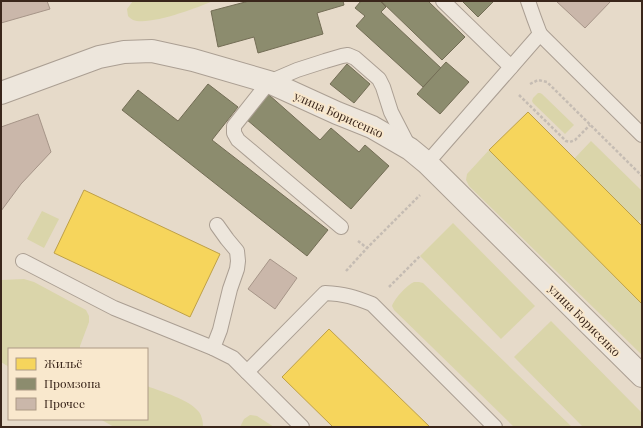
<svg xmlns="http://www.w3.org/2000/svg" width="643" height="428" font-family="'Playfair Display',serif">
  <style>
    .green { fill: #dad5aa }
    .homes { fill: #f6d55c; stroke: #bea048 }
    .industry { fill: #8c8c6e; stroke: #736d55 }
    .building { fill: #cab7aa; stroke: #a69588 }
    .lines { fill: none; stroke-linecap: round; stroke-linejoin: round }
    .service-casing { stroke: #ab9f93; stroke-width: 16 }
    .minor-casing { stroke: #ab9f93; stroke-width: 24 }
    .path { stroke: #c5bcb3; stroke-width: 2.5; stroke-dasharray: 3 2; stroke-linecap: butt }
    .service { stroke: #ede6dc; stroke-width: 14 }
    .minor { stroke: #ede6dc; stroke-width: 22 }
    .labels { text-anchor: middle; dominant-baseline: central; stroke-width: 4; stroke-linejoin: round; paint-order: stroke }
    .street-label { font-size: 12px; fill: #3a261b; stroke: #f9e8cd }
  </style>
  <rect width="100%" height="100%" fill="#e6dac9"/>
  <g class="green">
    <path d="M133 1H213C197 8 149 26 133 20 131 19 129 17 128 16L127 9Z"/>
    <path d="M538 93H540L542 94 574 125 565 134 533 103 532 101 533 98Z"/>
    <path d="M591 141 642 191V218L638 222 574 159Z"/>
    <path d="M489 150 642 304V355L469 186 466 180 467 174Z"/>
    <path d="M42 211 59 219 44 248 27 239Z"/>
    <path d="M453 223 535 306 501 339 420 256Z"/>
    <path d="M24 279 34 282 86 310 89 316V322L80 346V349H9V367L1 362V280Z"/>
    <path d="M414 282H419L423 283 572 427H514L394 310 392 306C394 299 407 285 414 282Z"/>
    <path d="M551 321 642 413V427H583L514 357Z"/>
    <path d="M147 386C162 392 189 399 199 412 202 416 203 422 203 427H114L100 419H147Z"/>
    <path d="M250 415 257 416 274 427H240L244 419Z"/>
  </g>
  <g class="homes">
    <path d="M528 112 642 226V304L489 150Z"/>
    <path d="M84 190 220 254 190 317 54 253Z"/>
    <path d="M329 329 430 427H333L282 377Z"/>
  </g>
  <g class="industry">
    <path d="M249 1H343L344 5 317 13 323 34 258 53 254 37 218 47 211 11Z"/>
    <path d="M361 1H380L386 7 381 12 441 68 423 87 356 26 365 16 355 8Z"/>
    <path d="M381 1H428L465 37 442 60Z"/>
    <path d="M462 1H494L478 17Z"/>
    <path d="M446 62 469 82 440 114 417 94Z"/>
    <path d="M347 64 370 84 354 103 330 84Z"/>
    <path d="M208 84 238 107 212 140 328 230 307 256 122 110 138 90 178 121Z"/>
    <path d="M268 94 320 140 331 128 359 152 365 145 389 166 351 209 246 119Z"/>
  </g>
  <g class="building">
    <path d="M1 1H47L50 9 1 23Z"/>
    <path d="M556 1H611L585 28Z"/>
    <path d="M38 114 51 152 21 184 1 211V127Z"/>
    <path d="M270 259 297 278 275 309 248 289Z"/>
  </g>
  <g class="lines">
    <g class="service-casing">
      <g id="service">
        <path d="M443 1 511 67"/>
        <path d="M528 1 534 18 540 34"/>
        <path d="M427 163 540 34 642 135"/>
        <path d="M341 227 238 140 234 133V126L269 82 297 70 325 61 342 56 348 55 355 58 379 79 383 87 391 112 409 147"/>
        <path d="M23 261 114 308 213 348 233 358 302 427"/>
        <path d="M213 348 220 330 230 289 237 269 238 261 237 251 227 239 217 225"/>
        <path d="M247 372 325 293C345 294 354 297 372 304L495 427"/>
      </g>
    </g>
    <g class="minor-casing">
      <path id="minor" d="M1 93 99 57 124 52 152 51 193 60 269 82 337 113 372 127 410 149 427 163 642 376"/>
    </g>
    <g class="path">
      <path d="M530 84 538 80 547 82 642 176"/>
      <path d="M519 95 566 141 570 142 575 140 590 125"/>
      <path d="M358 241 367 248"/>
      <path d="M346 271 367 248 420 195"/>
      <path d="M389 287 420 256"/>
    </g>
    <use href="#service" class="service"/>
    <use href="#minor" class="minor"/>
  </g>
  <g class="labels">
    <g class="street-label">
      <text transform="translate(339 114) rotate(24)">улица Борисенко</text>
      <text transform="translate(585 320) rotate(45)">улица Борисенко</text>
    </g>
  </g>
  <rect width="643" height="428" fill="none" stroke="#3a261b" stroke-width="4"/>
  <rect x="8" y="348" width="140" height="72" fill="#f9e8cd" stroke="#ad9a86"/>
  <rect x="16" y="358" width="20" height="12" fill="#f6d55c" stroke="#ad9a86"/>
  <text x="44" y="368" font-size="12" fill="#3a261b">Жильё</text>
  <rect x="16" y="378" width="20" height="12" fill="#8c8c6e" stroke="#ad9a86"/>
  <text x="44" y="388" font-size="12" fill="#3a261b">Промзона</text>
  <rect x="16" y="398" width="20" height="12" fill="#cab7aa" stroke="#ad9a86"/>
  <text x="44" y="408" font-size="12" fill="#3a261b">Прочее</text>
</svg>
